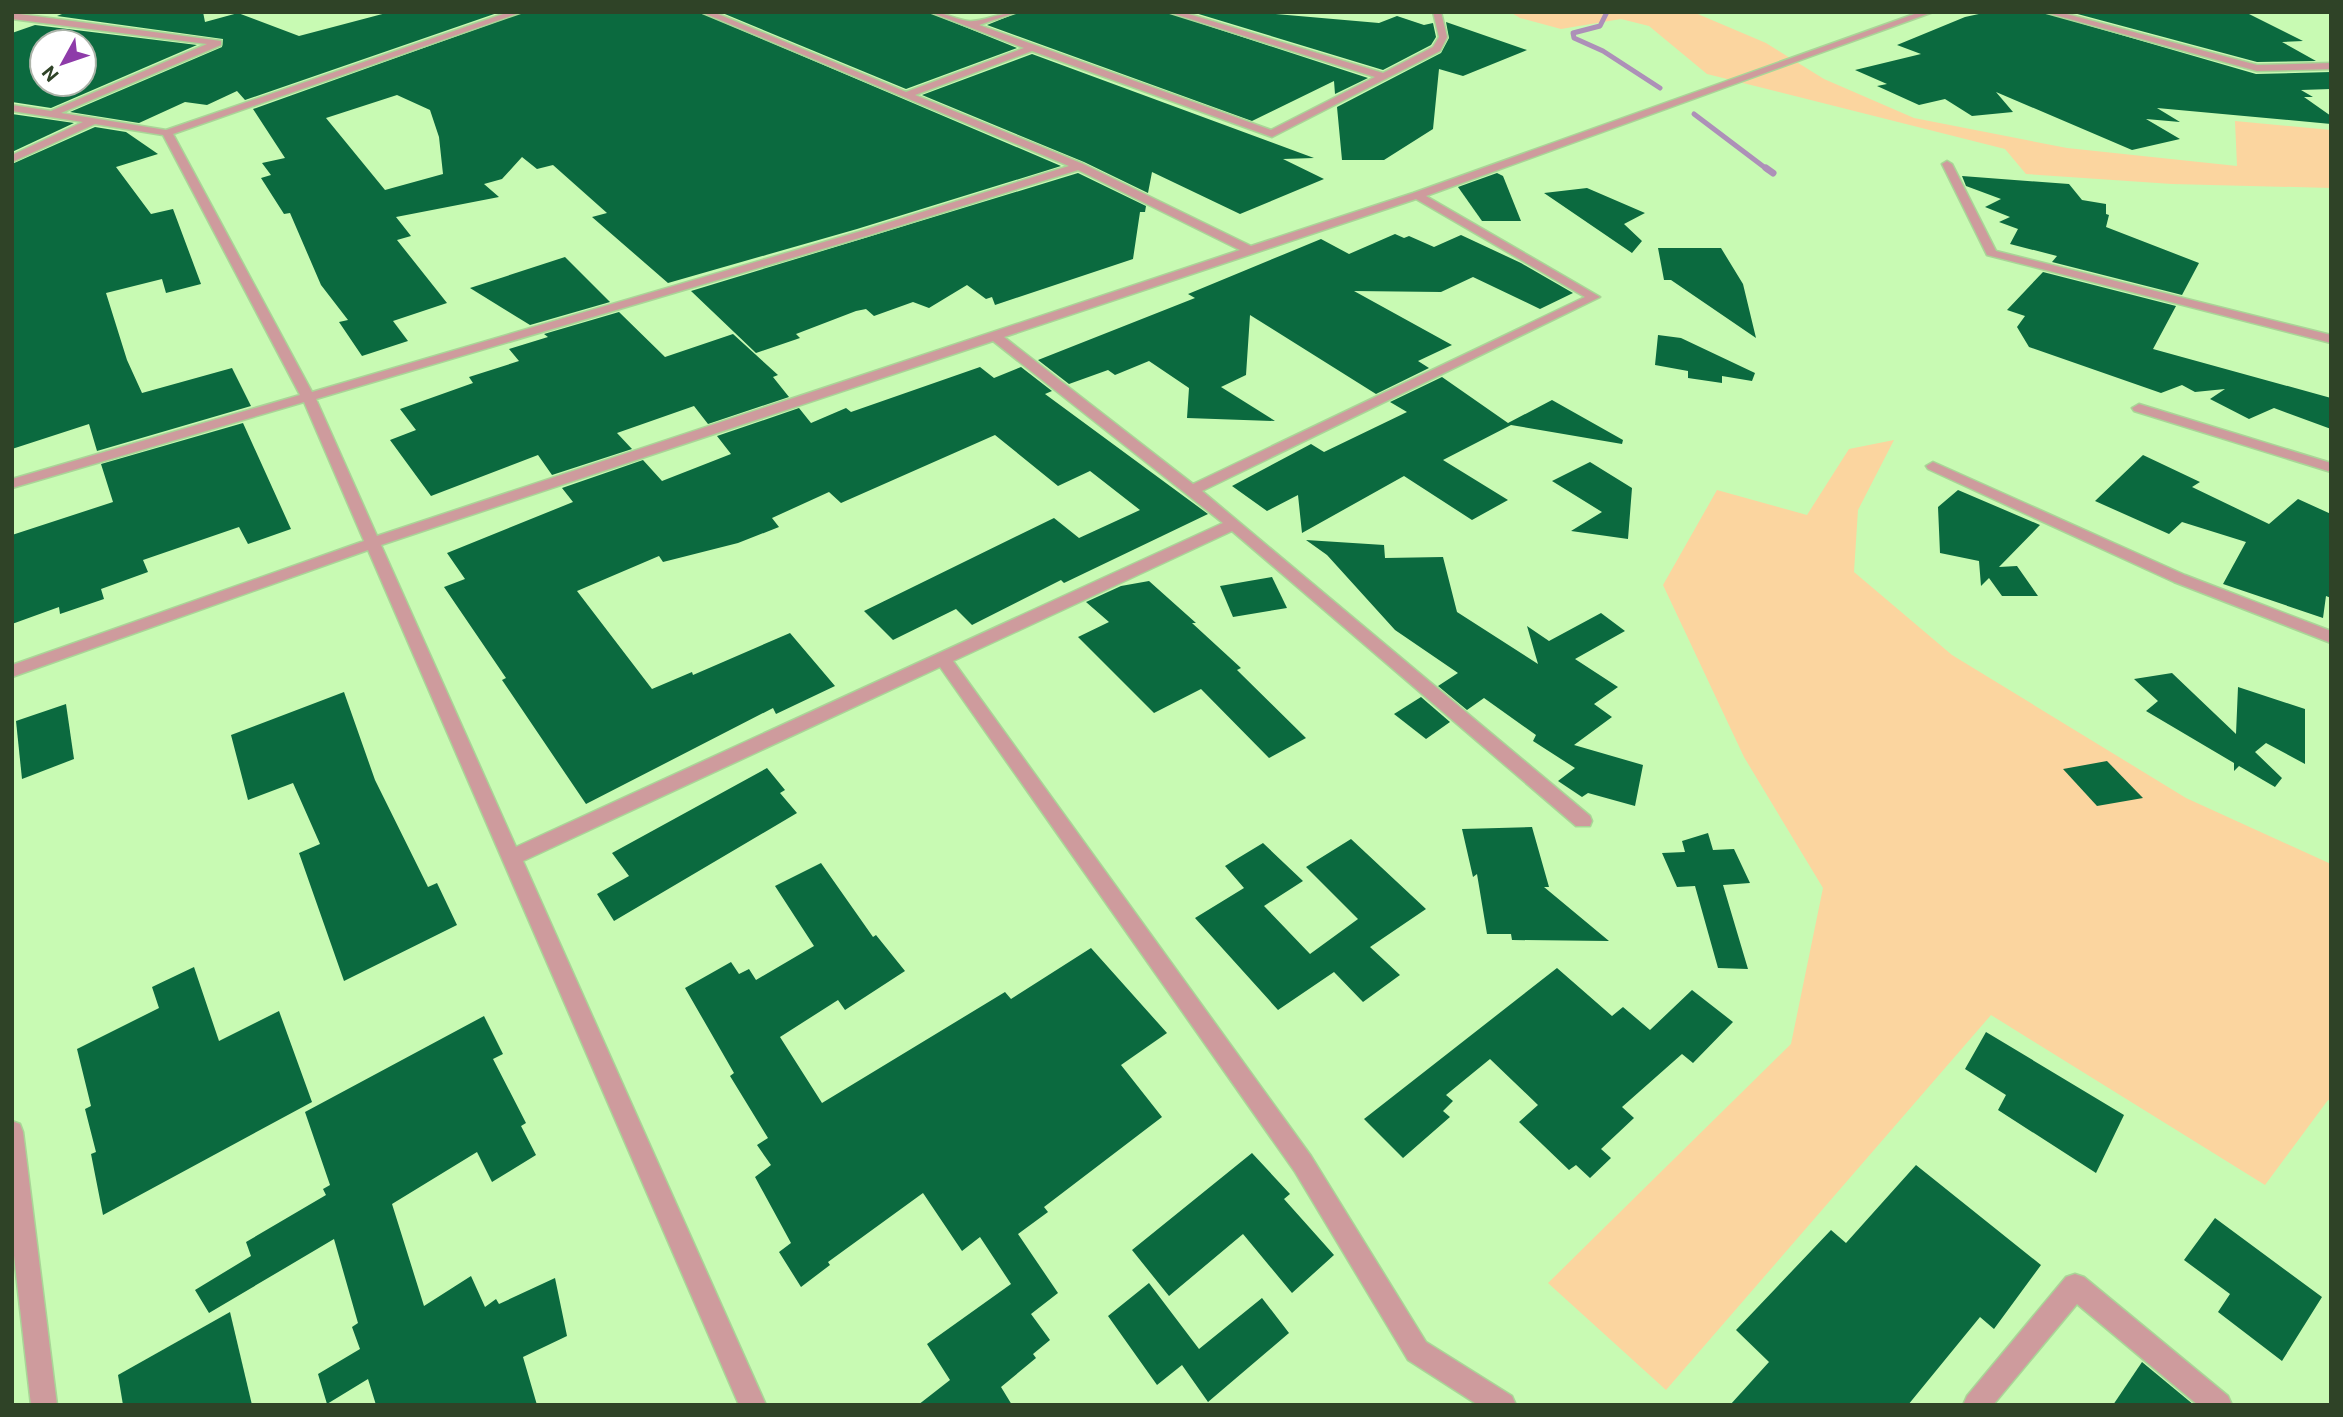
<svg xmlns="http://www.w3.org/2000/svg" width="2343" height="1417" font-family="Roboto,sans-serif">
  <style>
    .green { fill: #fbd59f }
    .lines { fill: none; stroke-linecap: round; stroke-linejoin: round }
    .stream-far1 { stroke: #ad90b8; stroke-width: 5 }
    .stream { stroke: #ad90b8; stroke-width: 7 }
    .building { fill: #0b6a3f; fill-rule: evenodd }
    .minor-casing { stroke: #a9d597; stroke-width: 3 }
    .minor { fill: #ce9b9d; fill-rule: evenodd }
  </style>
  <rect width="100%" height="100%" fill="#c8fab3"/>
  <g class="green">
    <path d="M1510 12H1693L1766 43 1824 79 1914 118 2067 148 2237 166 2235 121 2331 130V188L2172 184 2026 174 2005 149 1707 74 1649 26 1621 19 1561 29 1520 18Z"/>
    <path d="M1894 440 1858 510 1854 572 1952 655 2186 798 2331 864V1101L2328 1100 2265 1185 1991 1015 1666 1390 1548 1283 1791 1044 1823 888 1744 757 1663 585 1717 490 1807 515 1849 449Z"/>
  </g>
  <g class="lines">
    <g class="stream-far1">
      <path d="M1607 12 1600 26 1573 33 1574 38 1603 51 1660 88"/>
      <path d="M1694 114 1768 170"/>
    </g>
    <path class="stream" d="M1766 168 1773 173"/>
  </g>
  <g class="building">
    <path d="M67 12H203L205 22 238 13 299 36 390 12H500L245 100 237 91 207 105 185 102 139 123 70 112 222 47 223 39 57 16Z"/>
    <path d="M524 12H699L1061 166 857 229 668 283 592 217 607 213 553 165 537 169 522 157 502 179 484 184 499 197 396 217 411 236 397 240 447 303 393 321 408 341 362 356 339 322 348 320 321 285 290 213 284 214 261 178 271 175 262 163 285 158 253 109ZM397 95 430 110 439 137 443 174 385 190 326 118Z"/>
    <path d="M720 12H928L1017 48 906 89Z"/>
    <path d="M1019 12H1166L1368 78 1335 94 1334 81 1252 121 987 25Z"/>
    <path d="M1192 12H1252L1379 23 1397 16 1424 25 1433 23 1436 37 1431 45 1383 70Z"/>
    <path d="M1988 12H2042L2256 74 2331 72V89L2301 90 2313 97H2304L2331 116V124L2157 108 2180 122 2146 119 2180 139 2132 150 1996 92 2013 112 1972 116 1945 99 1919 105 1877 86 1887 84 1855 70 1921 54 1897 45 1965 17Z"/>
    <path d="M2070 12H2245L2303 41 2282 42 2316 61 2257 62Z"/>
    <path d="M1446 22 1527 50 1463 76 1439 69 1433 129 1384 160H1342L1337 107 1441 53 1449 38Z"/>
    <path d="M35 25 197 45 51 108 12 102V33ZM42 42H84V84H42Z"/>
    <path d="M1032 54 1314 158 1283 159 1324 179 1240 214 1152 172 1148 193 1084 162 922 95Z"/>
    <path d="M12 114 74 123 12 152Z"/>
    <path d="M95 127 126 132 158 154 116 167 151 214 173 209 201 284 166 293 162 279 106 293 127 360 142 393 232 368 251 406 97 451 89 424 12 449V164Z"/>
    <path d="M1078 173 1146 206 1145 212H1140L1133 259 995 305 992 297 986 299 967 285 929 308 913 302 874 316 866 309 856 311 796 334 800 338 756 353 691 291Z"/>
    <path d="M1497 173 1503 176 1521 221H1482L1458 187Z"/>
    <path d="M1962 176 2069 184 2082 200 2106 204V214L2109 215 2106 227 2199 263 2182 295 2052 262 2057 256 2010 244 2018 229 1999 222 2010 217 1985 207 2001 199 1966 186Z"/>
    <path d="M1587 188 1645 213 1624 224 1642 241 1632 253 1544 193Z"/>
    <path d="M1395 234 1404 238 1409 236 1434 247 1461 235 1521 263 1573 293 1540 309 1473 277 1441 292 1354 291 1452 345 1418 361 1429 368 1376 394 1250 315 1246 375 1221 387 1275 421 1187 418 1189 388 1149 361 1115 375 1108 370 1069 384 1038 360 1195 298 1188 294 1321 239 1349 254Z"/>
    <path d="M1658 248H1721L1743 284 1756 338 1671 280H1664Z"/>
    <path d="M565 257 610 302 530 325 470 288Z"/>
    <path d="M2043 272 2176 306 2153 349 2331 398V429L2274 408 2249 419 2210 399 2225 389 2195 392 2182 385 2161 393 2029 347 2017 327 2025 316 2007 310Z"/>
    <path d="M619 312 665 357 733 334 778 375 773 377 789 397 708 424 694 406 617 433 632 449 552 475 538 455 431 496 390 440 416 430 400 409 473 383 469 377 519 361 509 349 548 337 544 334Z"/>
    <path d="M1658 335 1681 338 1755 373 1752 381 1722 376V383L1688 378V371L1655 365Z"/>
    <path d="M980 367 994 378 1021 367 1052 391 1045 394 1208 514 1064 583 1061 580 972 625 956 609 893 640 864 611 1054 518 1079 538 1140 510 1090 471 1058 486 995 435 841 503 829 492 772 518 779 527 738 543 663 562 659 556 577 591 652 689 692 672 693 675 790 633 835 686 776 714 773 708 586 804 502 680 506 678 444 587 465 579 447 553 573 502 562 488 643 460 662 481 731 454 717 436 799 408 811 423 846 408 851 412Z"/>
    <path d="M1442 377 1508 423 1552 400 1623 440 1622 444 1511 425 1443 460 1508 500 1472 520 1404 476 1302 533 1298 495 1267 511 1232 486 1311 444 1324 452 1407 412 1390 402Z"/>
    <path d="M243 423 291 529 248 544 239 527 143 560 148 572 101 589 104 599 60 614 59 607 12 624V535L113 502 101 464Z"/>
    <path d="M2143 455 2200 482 2192 487 2269 524 2298 499 2331 514V598L2326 596 2323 618 2223 584 2246 542 2182 522 2169 534 2095 501Z"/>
    <path d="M1590 462 1632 488 1628 539 1571 531 1602 512 1552 481Z"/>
    <path d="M1958 490 2040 525 1999 567 2017 566 2038 596H2002L1989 578 1981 586 1979 561 1940 553 1938 507Z"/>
    <path d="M1306 540 1384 545 1385 558 1443 557 1457 612 1538 664 1527 626 1549 641 1601 613 1625 631 1575 659 1618 687 1594 704 1612 717 1574 745 1643 765 1635 806 1588 793 1582 797 1558 781 1575 768 1533 741 1536 735 1484 698 1467 710 1438 686 1458 673 1395 630 1327 555Z"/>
    <path d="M1272 577 1287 608 1233 617 1220 586Z"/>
    <path d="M1149 581 1196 623H1192L1241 668 1237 670 1306 738 1269 758 1201 689 1154 713 1078 637 1109 622 1086 602 1121 586Z"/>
    <path d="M2172 673 2236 734 2238 687 2305 709V764L2266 743 2255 752 2282 778 2275 787 2239 766 2234 771V763L2146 711 2158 701 2134 679Z"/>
    <path d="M344 692 375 780 428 887 437 883 457 925 344 981 299 853 320 844 293 783 248 800 231 735Z"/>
    <path d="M1421 697 1450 722 1426 739 1394 714Z"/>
    <path d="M66 704 74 759 22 779 16 721Z"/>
    <path d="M2107 761 2143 798 2097 806 2063 769Z"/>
    <path d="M767 768 785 790 780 793 797 813 614 921 597 894 629 876 612 853Z"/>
    <path d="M1532 827 1549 887H1544L1609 941 1512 940 1511 934H1487L1477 874 1473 877 1462 829Z"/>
    <path d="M1708 833 1713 850 1734 849 1750 883 1723 885 1748 969 1718 968 1695 886 1677 887 1662 853 1685 852 1682 841Z"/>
    <path d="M1351 839 1426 909 1370 947 1400 975 1363 1002 1334 972 1278 1010 1195 918 1244 888 1225 866 1263 843 1303 881 1264 906 1310 954 1358 919 1306 867Z"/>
    <path d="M821 863 873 937 876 935 905 971 845 1010 838 1000 780 1037 822 1103 1005 992 1011 999 1091 948 1167 1033 1121 1065 1162 1117 1044 1207 1048 1212 1018 1234 1058 1293 1031 1314 1050 1340 1033 1354 1036 1358 1001 1387 1012 1405H918L950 1380 927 1344 1011 1284 980 1237 962 1251 923 1193 828 1262 830 1265 801 1287 779 1252 791 1243 755 1177 771 1165 757 1145 768 1138 730 1076 734 1073 685 988 731 962 739 974 749 969 756 980 814 946 775 886Z"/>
    <path d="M194 967 219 1041 279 1011 312 1102 103 1215 91 1154 96 1152 85 1109 91 1106 77 1049 159 1008 152 987Z"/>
    <path d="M1557 968 1612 1016 1623 1007 1650 1030 1692 990 1733 1022 1693 1063 1682 1054 1622 1107 1634 1118 1601 1149 1611 1158 1590 1178 1576 1165 1569 1170 1519 1122 1538 1105 1490 1059 1446 1095 1453 1101 1443 1111 1450 1117 1403 1158 1364 1119Z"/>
    <path d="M484 1016 503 1054 493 1059 526 1123 521 1126 536 1155 492 1182 477 1152 392 1204 424 1306 471 1276 485 1307 496 1299 499 1304 555 1278 567 1336 523 1357 537 1405H376L368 1379 327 1404 318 1374 360 1349 352 1327 358 1323 334 1239 209 1313 195 1290 251 1256 246 1242 326 1195 323 1189 330 1185 305 1112Z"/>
    <path d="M1986 1032 2124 1115 2096 1173 1998 1110 2006 1095 1965 1069Z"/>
    <path d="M1252 1153 1290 1194 1284 1199 1334 1255 1292 1293 1243 1234 1169 1296 1132 1250Z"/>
    <path d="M1916 1165 2041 1265 1994 1329 1980 1317 1908 1405H1730L1769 1362 1736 1330 1831 1230 1846 1243Z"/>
    <path d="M2215 1218 2322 1297 2282 1361 2218 1312 2230 1294 2184 1260Z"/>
    <path d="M1149 1283 1199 1349 1262 1298 1289 1333 1208 1402 1182 1365 1157 1385 1108 1316Z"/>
    <path d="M230 1312 252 1405H123L118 1375Z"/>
    <path d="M2142 1362 2194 1405H2113Z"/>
  </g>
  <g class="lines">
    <g class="minor-casing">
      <g id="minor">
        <path d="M509 12H522L173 134 312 392 858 232 1069 166 701 12H713L906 92 1024 48 930 12C944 12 954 19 968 21 980 23 1002 12 1017 12L979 25 1271 130 1375 77 1168 12H1182L1383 73 1433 47 1439 37 1433 12H1441L1447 37 1440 51 1272 137 1032 51 915 95 1083 164 1251 246 1413 193 1920 12H1933L1426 196 1600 297 1202 491 1590 816 1592 821 1590 826H1576L1232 531 953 661 1311 1156 1426 1342 1512 1396 1516 1405H1478L1408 1360 1295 1172 940 667 523 861 766 1405H739L368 550 12 677V665L364 541 304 402 12 488V479L300 395 163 135 95 124 12 162V155L83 122 12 111V105L51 111 207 44 12 19V13L221 41V45L61 113 166 130ZM1078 170 1240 250 377 536 316 399 866 236ZM1416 199 1585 297 1193 484 1004 337ZM993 341 1223 523 516 847 381 545Z"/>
        <path d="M2044 12H2059L2257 65 2331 63V69L2257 71Z"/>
        <path d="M1947 161 1952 164 1996 251 2331 335V343L1987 255 1942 164Z"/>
        <path d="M2139 404 2331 463V472L2134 411 2132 408Z"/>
        <path d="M1933 462 2185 575 2331 631V643L2174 582 1928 469 1926 466Z"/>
        <path d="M12 1121 20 1124 23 1132 57 1405H31L12 1238Z"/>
        <path d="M2075 1274 2084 1277 2228 1396 2232 1405H2198L2077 1304 1993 1405H1963L1967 1396 2066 1277Z"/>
      </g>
    </g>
    <use href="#minor" class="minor"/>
  </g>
  <rect width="2343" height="1417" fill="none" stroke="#2f4327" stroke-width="28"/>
  <g transform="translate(63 63) rotate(230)"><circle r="33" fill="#ffffff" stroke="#acb4a9" stroke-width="2"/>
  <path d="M0-5L12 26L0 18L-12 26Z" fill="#8e3ba9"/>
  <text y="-10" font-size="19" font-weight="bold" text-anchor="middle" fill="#2f4327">N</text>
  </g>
</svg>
